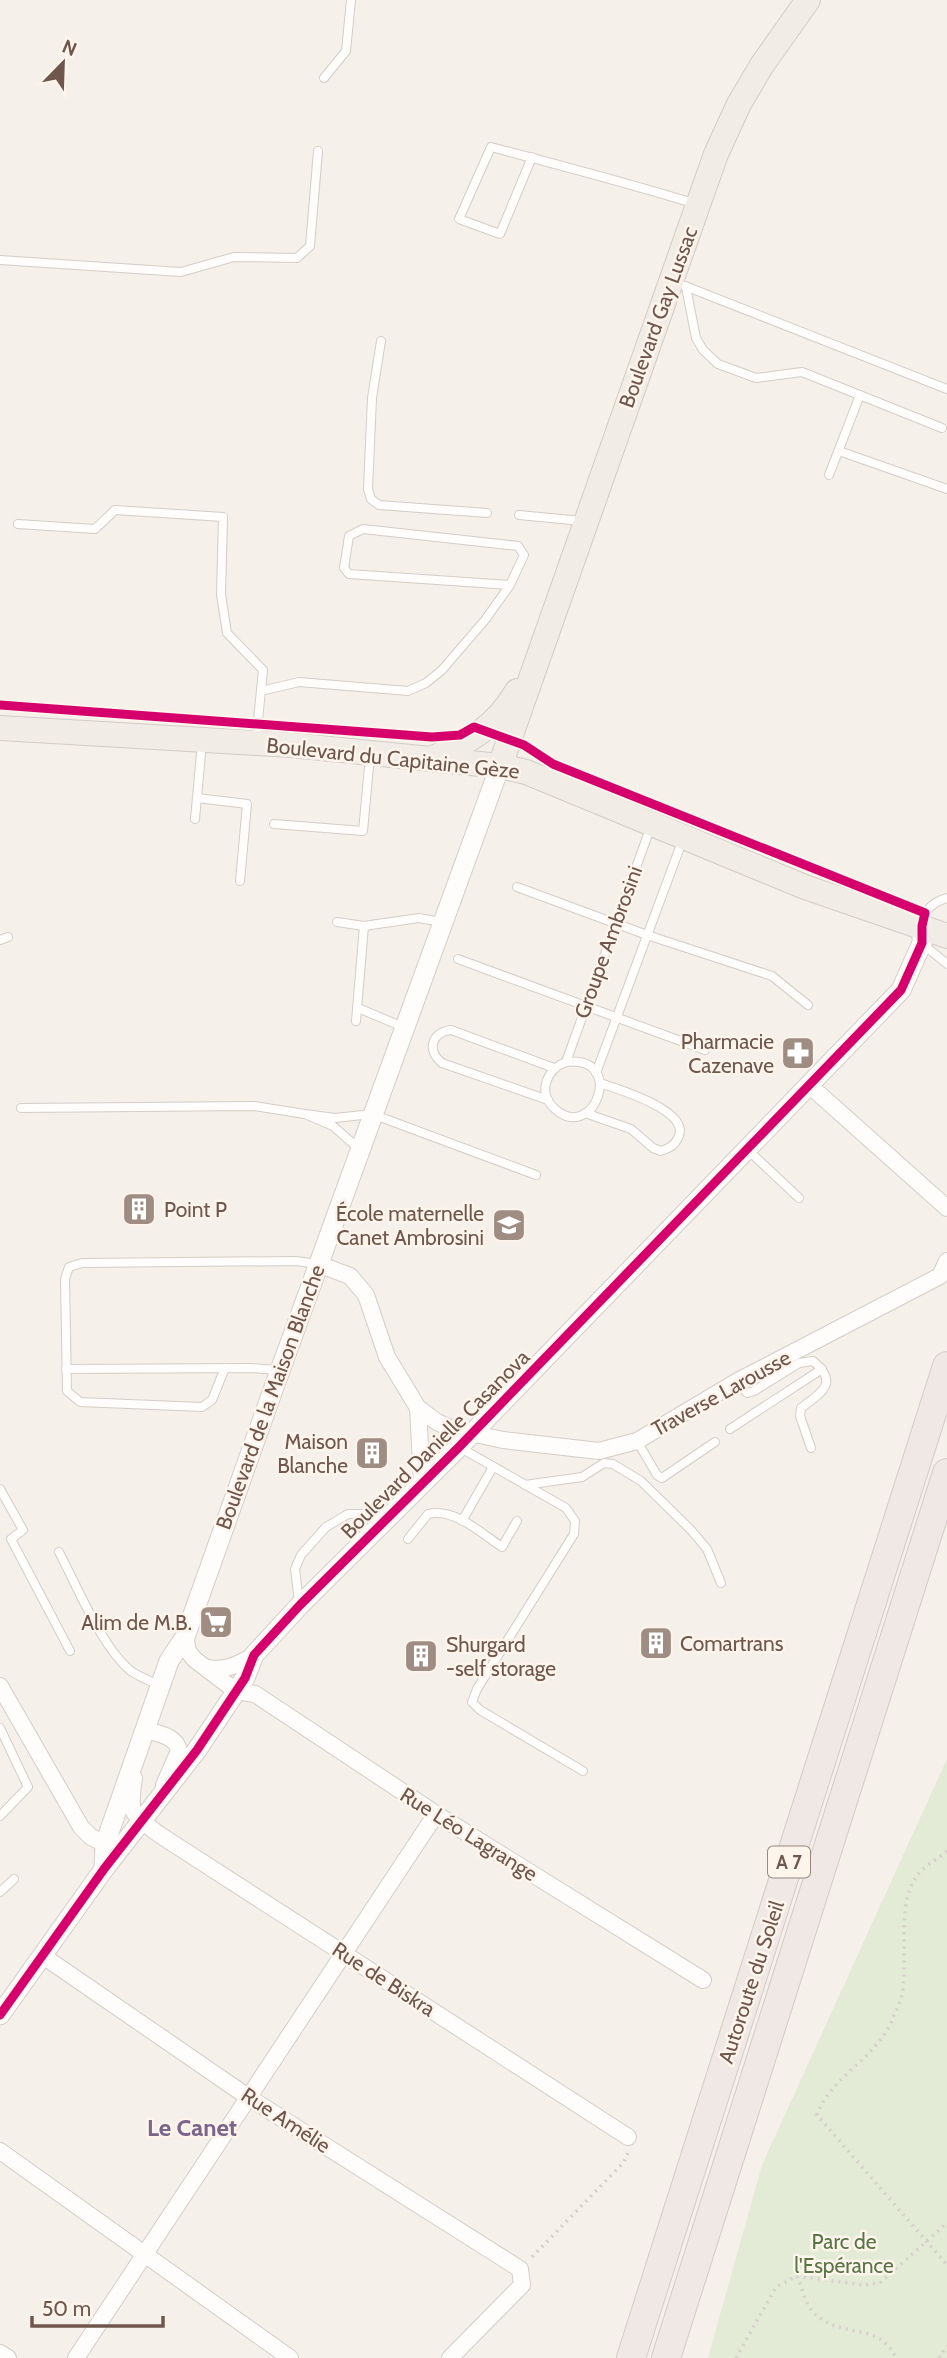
<svg xmlns="http://www.w3.org/2000/svg" width="947" height="2358" font-family="Cabin,sans-serif">
  <style>
    .green { fill: #e3ead6 }
    .lines { fill: none; stroke-linecap: round; stroke-linejoin: round }
    .service-casing { stroke: #d4cdc8; stroke-width: 10 }
    .minor-casing { stroke: #d4cdc8; stroke-width: 18 }
    .tertiary-casing { stroke: #d4cdc8; stroke-width: 21 }
    .primary-casing { stroke: #d3cbc7; stroke-width: 26 }
    .motorway-casing { stroke: #d3cbc7; stroke-width: 30 }
    .path { stroke: #d7cfcb; stroke-width: 3.5; stroke-dasharray: 2 5; stroke-linecap: butt }
    .service { stroke: #fefdfc; stroke-width: 8 }
    .minor { stroke: #fefdfc; stroke-width: 16 }
    .tertiary { stroke: #fefdfc; stroke-width: 19 }
    .primary { stroke: #f1ece6; stroke-width: 24 }
    .motorway { stroke: #efe8e5; stroke-width: 28 }
    .cycleway-casing { stroke: #fdf4eb; stroke-width: 13 }
    .cycleway { stroke: #d6006c; stroke-width: 9 }
    .labels { text-anchor: middle; dominant-baseline: central; stroke-width: 5; stroke-linejoin: round; paint-order: stroke }
    .shield { fill: #fdf4eb; stroke: #9a867c; stroke-width: 2 }
    .shield-label { font-size: 19px; font-weight: bold; fill: #70574d }
    .street-label { font-size: 21px; fill: #70574d; stroke: #fdf4eb }
    .poi-label { font-size: 21px; fill: #70574d; stroke: #fdf4eb; text-anchor: end }
    .park-label { font-size: 21px; fill: #587546; stroke: #fdf4eb }
    .quarter-label { font-size: 24px; font-weight: bold; fill: #7b658c; stroke: #fdf4eb }
  </style>
  <rect width="100%" height="100%" fill="#f5f0ea"/>
  <path class="green" d="M947 1759V2358H708L762 2165Z"/>
  <g class="lines">
    <g class="service-casing">
      <g id="service">
        <path d="M324 78 346 51 351 0"/>
        <path d="M532 157 500 234 459 219 491 147C559 165 628 183 696 204"/>
        <path d="M0 260 181 272 234 257 297 258 310 246 318 151"/>
        <path d="M685 286 947 389"/>
        <path d="M686 287 696 338 703 350 718 364 756 378 802 372 942 428"/>
        <path d="M381 341 372 398 368 489 371 499 379 505 487 513"/>
        <path d="M839 451 947 489"/>
        <path d="M829 475 860 395"/>
        <path d="M519 515 582 521"/>
        <path d="M18 524 95 529 115 510 223 517 221 595 227 633 263 670 256 740"/>
        <path d="M261 691 299 682 408 691 426 683 442 670 485 620 510 585 524 555 518 546 363 529 349 536 344 568 349 574 510 585"/>
        <path d="M197 798 247 804 240 881"/>
        <path d="M195 819 202 743"/>
        <path d="M274 824 363 831 370 756"/>
        <path d="M517 887 647 935 772 976 808 1005"/>
        <path d="M337 922 364 926 419 918 441 922"/>
        <path d="M922 924C926 909 932 902 947 898"/>
        <path d="M0 940 8 937"/>
        <path d="M924 945 947 964"/>
        <path d="M458 959 705 1050"/>
        <path d="M358 1008 403 1027"/>
        <path d="M356 1021 364 926"/>
        <path d="M566 1062C627 1055 594 1144 555 1109 537 1094 546 1069 566 1062L651 826"/>
        <path d="M596 1073 683 839"/>
        <path d="M548 1100 442 1063C426 1050 432 1032 451 1030L554 1068"/>
        <path d="M21 1108 254 1106 305 1114"/>
        <path d="M585 1113 631 1129 653 1148 661 1151C668 1149 675 1145 678 1138 693 1111 617 1089 600 1083"/>
        <path d="M359 1149 333 1126 305 1114 335 1118 372 1114 536 1175"/>
        <path d="M748 1150 799 1198"/>
        <path d="M225 1368 212 1400 202 1407 80 1402 67 1391 65 1279 69 1267 82 1263 296 1261 318 1264"/>
        <path d="M66 1369 252 1368 278 1370"/>
        <path d="M736 1382 747 1393 754 1391 799 1363 813 1361C840 1383 821 1393 801 1408L800 1416 811 1448"/>
        <path d="M730 1429 822 1369"/>
        <path d="M637 1441 657 1475 662 1478 715 1442"/>
        <path d="M459 1447 566 1508 575 1521 574 1534 477 1689 472 1702 480 1710 583 1771"/>
        <path d="M525 1485 582 1477 604 1463 613 1464 641 1481 691 1530 707 1549 721 1583"/>
        <path d="M0 1489 23 1530 11 1539 70 1651"/>
        <path d="M462 1521 493 1467"/>
        <path d="M408 1539 428 1514C454 1507 482 1534 502 1547L517 1521"/>
        <path d="M59 1552C77 1586 102 1648 131 1671 139 1677 151 1681 161 1686"/>
        <path d="M299 1602 295 1569 301 1555 326 1527 348 1514H388"/>
        <path d="M0 1728 28 1787 0 1816"/>
        <path d="M0 1892 14 1879"/>
      </g>
    </g>
    <g class="minor-casing">
      <g id="minor">
        <path d="M809 1085 947 1208"/>
        <path d="M318 1264 350 1276 366 1295 387 1357 418 1408 422 1483"/>
        <path d="M418 1408 437 1422 452 1429 503 1440 599 1451 637 1441 736 1382 940 1276 947 1261"/>
        <path d="M185 1637 188 1651 194 1659 236 1691 255 1694 436 1814 703 1980"/>
        <path d="M207 1668C226 1671 238 1665 254 1655"/>
        <path d="M0 1686 81 1827 91 1837 105 1844"/>
        <path d="M145 1730C158 1734 176 1735 179 1751L164 1785"/>
        <path d="M134 1778C129 1814 130 1813 160 1835L628 2137"/>
        <path d="M43 1956 248 2097 520 2269 522 2285 450 2358"/>
        <path d="M0 2151 290 2358"/>
        <path d="M0 2353 8 2358"/>
        <path d="M76 2358 436 1814"/>
      </g>
    </g>
    <g class="tertiary-casing">
      <g id="tertiary">
        <path d="M104 1869 105 1844 169 1661 185 1637C288 1346 393 1056 500 766"/>
        <path d="M0 2015 104 1869 197 1750 245 1678 254 1655 300 1605 459 1447 901 990 922 943V926"/>
      </g>
    </g>
    <g class="primary-casing">
      <g id="primary">
        <path d="M0 728 291 745 500 766 526 772 805 887 947 936"/>
        <path d="M433 758C470 741 496 727 517 691"/>
        <path d="M500 766 716 154 739 104 762 65 808 0"/>
      </g>
    </g>
    <g class="motorway-casing">
      <g id="motorway">
        <path d="M631 2358 947 1366"/>
        <path d="M666 2358 947 1473"/>
      </g>
    </g>
    <g class="path">
      <path d="M947 1851C939 1858 929 1863 921 1871 894 1898 909 1959 902 1995 900 2002 897 2009 894 2015 880 2057 831 2075 817 2115L947 2265"/>
      <path d="M532 2257 624 2162 628 2153"/>
      <path d="M797 2276C802 2287 805 2304 813 2312 840 2340 880 2321 896 2358"/>
      <path d="M736 2358 776 2287 797 2276 863 2285 880 2283 947 2223"/>
      <path d="M939 2358 947 2346"/>
    </g>
    <use href="#service" class="service"/>
    <use href="#minor" class="minor"/>
    <use href="#tertiary" class="tertiary"/>
    <use href="#primary" class="primary"/>
    <use href="#motorway" class="motorway"/>
    <g class="cycleway-casing">
      <path id="cycleway" d="M0 705 432 737 460 735 474 727 524 745 553 764 925 913 922 926V943L901 990 459 1447 300 1605 254 1655 245 1678 197 1750 104 1869 0 2015"/>
    </g>
    <use href="#cycleway" class="cycleway"/>
  </g>
  <defs>
    <g id="pharmacy-square" transform="scale(1.75)"><rect x="-9" y="-9" width="18" height="18" rx="4" fill="#9f8d84" stroke="#fdf4eb"/><path d="M-2-6h4v4h4v4h-4v4h-4v-4h-4v-4h4Z" fill="#fff"/></g>
    <g id="building-square" transform="scale(1.75)"><rect x="-9" y="-9" width="18" height="18" rx="4" fill="#9f8d84" stroke="#fdf4eb"/><path d="M-4-6H4V6H1V3H-1V6H-4ZM-2.5-4.3h1.7v1.8h-1.7ZM.8-4.3h1.7v1.8H.8ZM-2.5-1h1.7V.8h-1.7ZM.8-1h1.7V.8H.8Z" fill="#fff"/></g>
    <g id="school-square" transform="scale(1.75)"><rect x="-9" y="-9" width="18" height="18" rx="4" fill="#9f8d84" stroke="#fdf4eb"/><path d="M0-5L7-2L0 1L-7-2ZM-4 1L0 2.5L4 1V4Q0 6-4 4Z" fill="#fff"/></g>
    <g id="supermarket-square" transform="scale(1.75)"><rect x="-9" y="-9" width="18" height="18" rx="4" fill="#9f8d84" stroke="#fdf4eb"/><path d="M-6-5.5h2.5l.6 2H6L4.5 2H-2.5L-4.4-4H-6ZM-1.5 3.2a1.3 1.3 0 1 0 .1 0ZM3 3.2a1.3 1.3 0 1 0 .1 0Z" fill="#fff"/></g>
  </defs>
  <g fill-rule="evenodd">
    <use href="#pharmacy-square" x="798" y="1053"/>
    <use href="#building-square" x="139" y="1209"/>
    <use href="#school-square" x="509" y="1225"/>
    <use href="#building-square" x="372" y="1453"/>
    <use href="#supermarket-square" x="216" y="1622"/>
    <use href="#building-square" x="656" y="1643"/>
    <use href="#building-square" x="421" y="1656"/>
  </g>
  <g class="labels">
    <rect class="shield" x="768" y="1846.5" width="42" height="31" rx="5"/>
    <g class="shield-label">
      <text x="789" y="1862">A 7</text>
    </g>
    <g class="street-label">
      <text transform="translate(658 317) rotate(-70)">Boulevard Gay Lussac</text>
      <text transform="translate(393 758) rotate(6)">Boulevard du Capitaine Gèze</text>
      <text transform="translate(608 942) rotate(-70)">Groupe Ambrosini</text>
      <text transform="translate(721 1393) rotate(-29)">Traverse Larousse</text>
      <text transform="translate(270 1397) rotate(-70)">Boulevard de la Maison Blanche</text>
      <text transform="translate(435 1444) rotate(-45)">Boulevard Danielle Casanova</text>
      <text transform="translate(469 1834) rotate(32)">Rue Léo Lagrange</text>
      <text transform="translate(384 1979) rotate(33)">Rue de Biskra</text>
      <text transform="translate(751 1982) rotate(-72)">Autoroute du Soleil</text>
      <text transform="translate(286 2120) rotate(33)">Rue Amélie</text>
    </g>
    <g class="poi-label">
      <text x="774" y="1041">Pharmacie<tspan x="774" dy="24">Cazenave</tspan></text>
      <text x="164" y="1209" text-anchor="start">Point P</text>
      <text x="484" y="1213">École maternelle<tspan x="484" dy="24">Canet Ambrosini</tspan></text>
      <text x="348" y="1441">Maison<tspan x="348" dy="24">Blanche</tspan></text>
      <text x="192" y="1622">Alim de M.B.</text>
      <text x="680" y="1643" text-anchor="start">Comartrans</text>
      <text x="446" y="1644" text-anchor="start">Shurgard<tspan x="446" dy="24">-self storage</tspan></text>
    </g>
    <g class="park-label">
      <text x="844" y="2241">Parc de<tspan x="844" dy="24">l'Espérance</tspan></text>
    </g>
    <g class="quarter-label">
      <text x="192" y="2127">Le Canet</text>
    </g>
  </g>
  <g transform="translate(63 63) rotate(23)" stroke="#fdf4eb" stroke-width="5" paint-order="stroke">
  <path d="M0-5L12 26L0 18L-12 26Z" fill="#70574d"/>
  <text y="-10" font-size="19" font-weight="bold" text-anchor="middle" fill="#70574d">N</text>
  </g>
  <path d="M32 2316v10h131v-10" fill="none" stroke="#70574d" stroke-width="3.5"/>
  <text x="42" y="2316" font-size="21" fill="#70574d" stroke="#fdf4eb" stroke-width="5" paint-order="stroke">50 m</text>
</svg>
